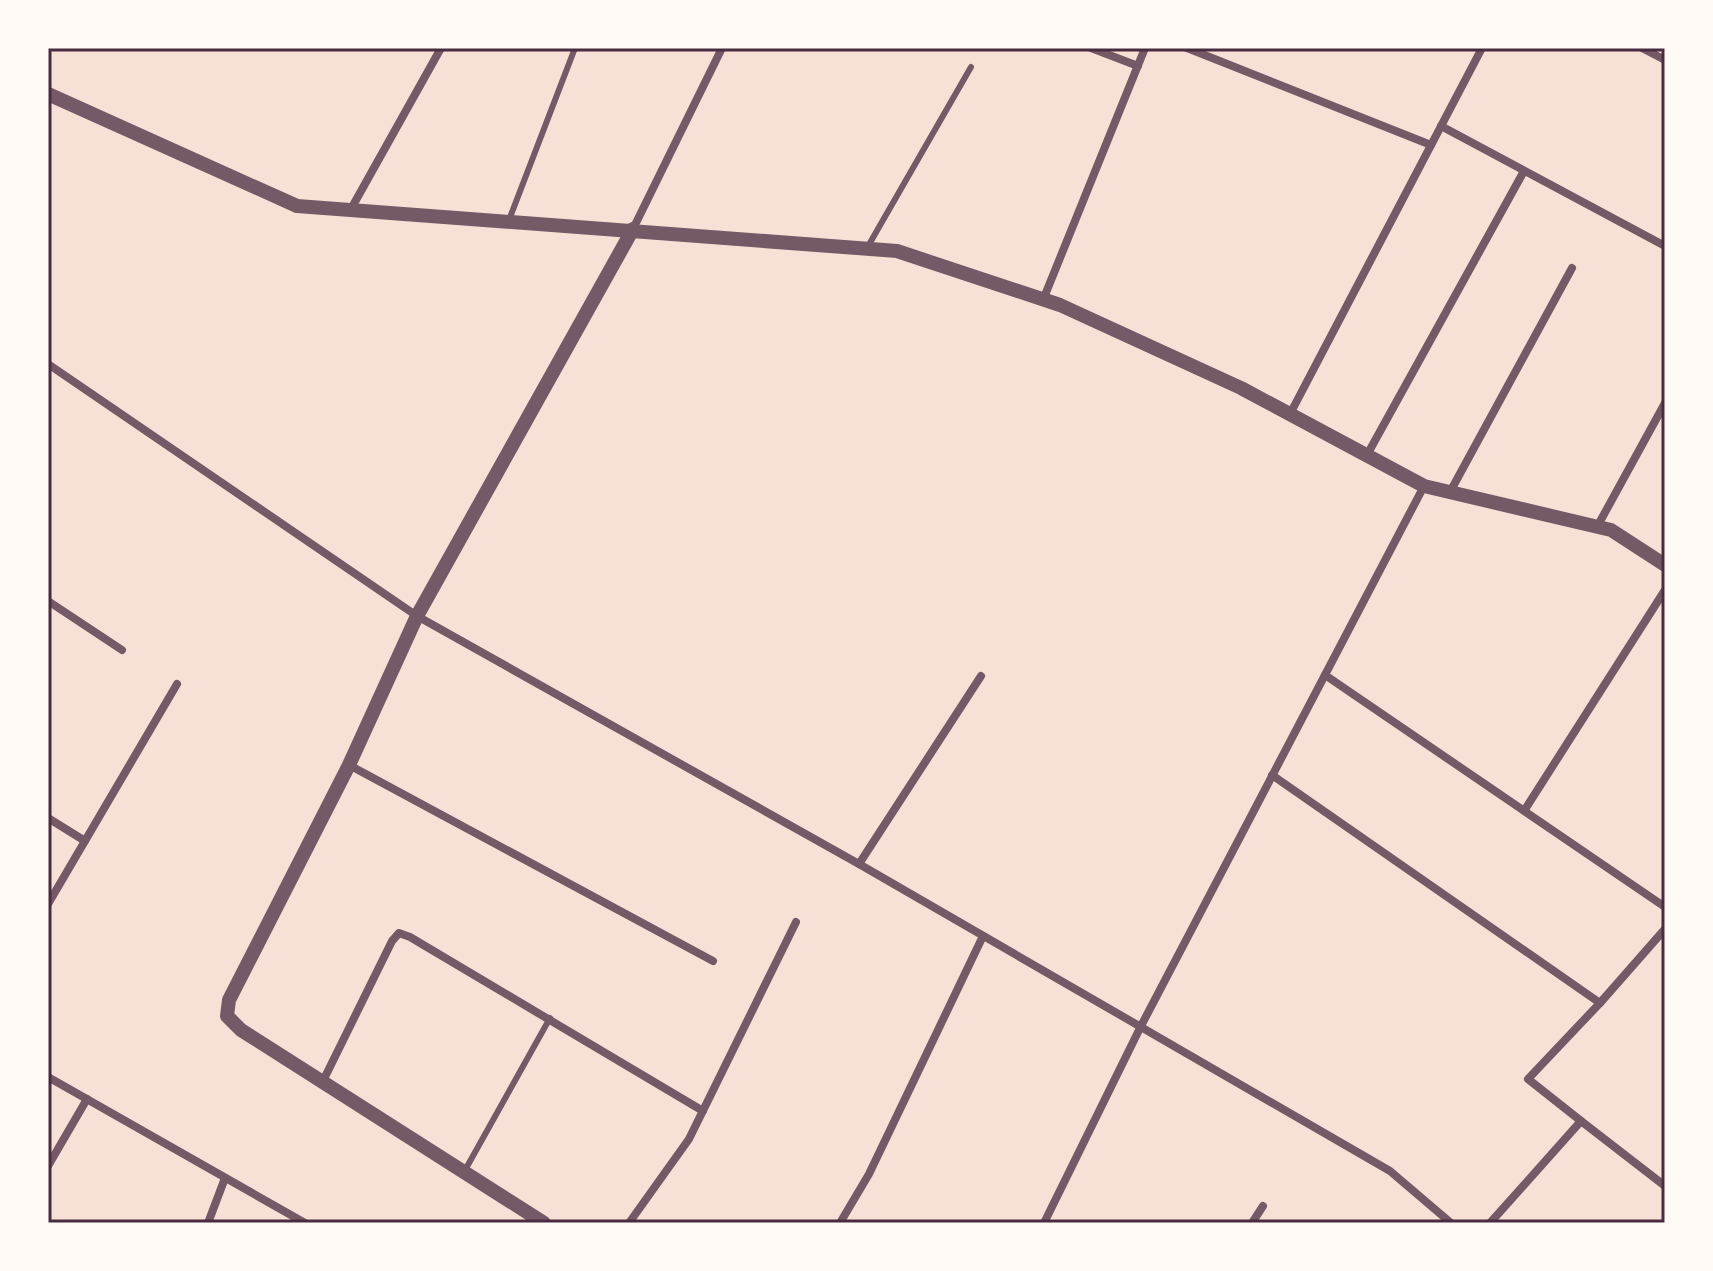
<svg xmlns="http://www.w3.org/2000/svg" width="1713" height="1271" font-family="Merriweather,serif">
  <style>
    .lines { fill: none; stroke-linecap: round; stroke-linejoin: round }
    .service { stroke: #755966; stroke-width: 6 }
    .minor { stroke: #755966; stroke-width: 8 }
    .tertiary { stroke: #755966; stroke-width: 14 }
    .neatline { fill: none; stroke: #4a2c40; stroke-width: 3 }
  </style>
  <rect width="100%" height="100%" fill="#f7e1d7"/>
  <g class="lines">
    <g class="service">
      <path d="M509 220 575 48"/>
      <path d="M867 248 971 67"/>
      <path d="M464 1172 550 1018"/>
    </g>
    <g class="minor">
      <path d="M1091 48 1138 66"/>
      <path d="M1187 48 1431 145"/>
      <path d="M1642 48 1665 60"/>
      <path d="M1441 126 1665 246"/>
      <path d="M351 209 441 48"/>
      <path d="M633 229 722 48"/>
      <path d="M1043 300 1145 48"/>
      <path d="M48 364 417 616 859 864 1390 1171 1451 1223"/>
      <path d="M1290 414 1482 48"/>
      <path d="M1367 455 1524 171"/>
      <path d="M1450 492 1572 268"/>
      <path d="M1597 527 1665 403"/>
      <path d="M48 601 122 650"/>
      <path d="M1325 675 1665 907"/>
      <path d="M349 765 713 961"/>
      <path d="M1272 775 1600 1003 1528 1079 1581 1121"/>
      <path d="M1524 811 1665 590"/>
      <path d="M48 818 85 841"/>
      <path d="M859 864 981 676"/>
      <path d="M48 904 177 684"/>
      <path d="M1600 1003 1665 929"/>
      <path d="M48 1077 305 1223"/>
      <path d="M323 1081 392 941 399 933 410 937 703 1111"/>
      <path d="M48 1166 87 1099"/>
      <path d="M208 1223 225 1178"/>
      <path d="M629 1223 689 1139 796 922"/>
      <path d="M840 1223 869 1174 983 936"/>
      <path d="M1044 1223 1141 1026 1424 486"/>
      <path d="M1252 1223 1263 1206"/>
      <path d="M1490 1223 1581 1121 1665 1186"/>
    </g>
    <g class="tertiary">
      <path d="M48 94 297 206 897 251 1060 305 1241 388 1424 486 1611 530 1665 565"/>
      <path d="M544 1223 241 1030 227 1016 229 1000 349 765 417 616 633 229"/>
    </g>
  </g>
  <rect width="1713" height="1271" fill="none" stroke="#fffaf5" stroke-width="100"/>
  <rect x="50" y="50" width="1613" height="1171" class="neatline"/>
</svg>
